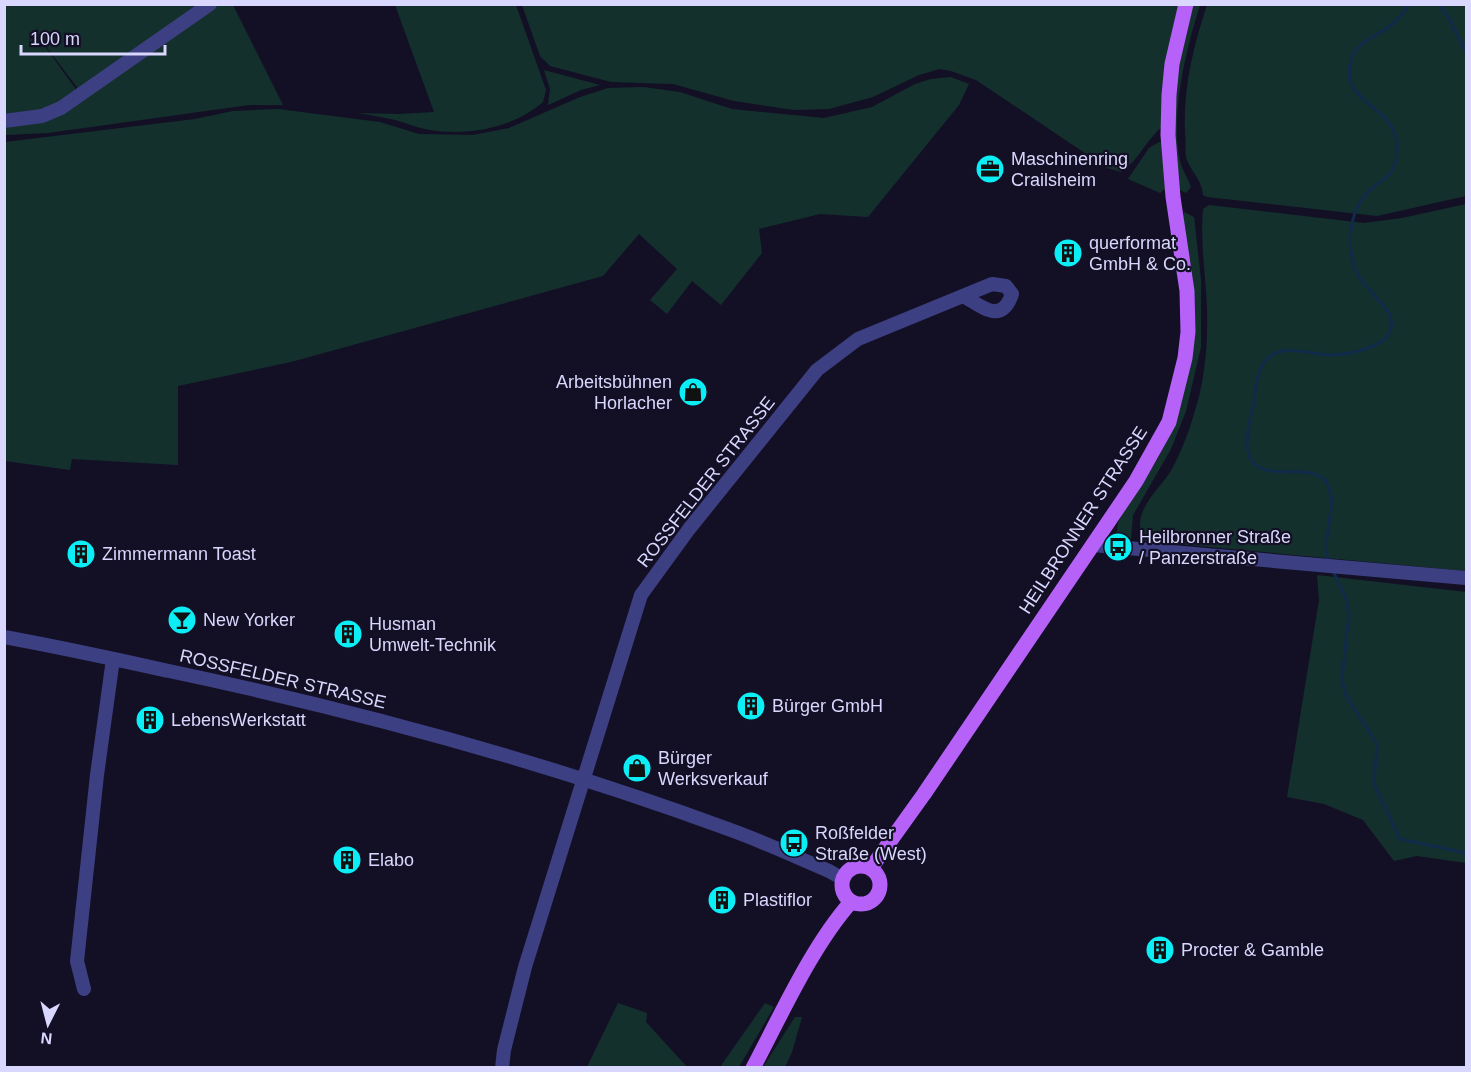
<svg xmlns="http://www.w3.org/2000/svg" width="1471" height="1072" font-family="Helvetica,sans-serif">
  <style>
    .green { fill: #14302d }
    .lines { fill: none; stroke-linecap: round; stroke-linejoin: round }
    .stream { stroke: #102a4a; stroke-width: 3 }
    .minor { stroke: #3d3f83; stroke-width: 14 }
    .major { stroke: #b662f9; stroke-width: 15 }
    .labels { text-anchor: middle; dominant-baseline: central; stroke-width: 4.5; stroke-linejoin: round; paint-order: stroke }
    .poi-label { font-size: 18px; fill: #d9d7fd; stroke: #131026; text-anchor: start }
    .street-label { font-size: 18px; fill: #d9d7fd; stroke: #131026 }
  </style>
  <rect width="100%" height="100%" fill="#131026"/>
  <g class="green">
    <path d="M4 5H208L80 91 34 31 77 91 41 112 5 119Z"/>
    <path d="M214 5H233L283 105H249L48 133 5 135V125L46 117Z"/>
    <path d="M395 5H516L546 90 543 102C513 128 468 136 430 130 417 128 407 123 395 120 383 117 370 115 358 113L399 114 434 112Z"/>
    <path d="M522 5H1181L1163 126C1145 141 1140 159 1121 172L1107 168 976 80 951 71 939 69 919 75 873 97 829 109 794 110 734 101 673 84 611 82 550 66 540 56Z"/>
    <path d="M1193 5H1200C1186 49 1170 115 1180 161 1182 170 1188 178 1191 187L1186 193 1176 188 1173 146 1176 81Z"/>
    <path d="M1207 5H1466V196L1377 216 1207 197 1203 195C1202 179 1190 171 1186 157 1185 150 1186 141 1185 133 1183 89 1193 47 1207 5Z"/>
    <path d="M544 70 600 85 581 90 548 105 550 89Z"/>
    <path d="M951 77 969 84 959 105 868 217 820 214 759 229 762 253 721 305 692 281 667 314 650 300 677 269 639 234 603 276 291 362 178 386V465L72 459 70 470 5 461V142L195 119 233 111 278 109 380 122 419 134 473 135 509 128 580 97 608 88 643 87 680 92 732 109 824 118 872 107 915 84 931 79Z"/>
    <path d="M1159 142 1163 143 1166 188 1160 193 1128 179 1149 148Z"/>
    <path d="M1466 204V571L1145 541C1127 511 1162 490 1174 465 1182 450 1189 431 1194 414 1205 381 1208 344 1207 310 1206 276 1200 243 1203 209L1209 205 1364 223 1402 218Z"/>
    <path d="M1184 212 1194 217 1201 280V347L1186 411 1171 449 1133 515 1131 539 1128 541 1121 539 1119 536 1117 531 1118 523 1126 507 1158 458 1177 419 1195 306 1192 272 1182 220Z"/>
    <path d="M1317 575 1466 592V863L1417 856 1394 861 1363 820 1324 804 1287 797 1319 600Z"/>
    <path d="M618 1003 647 1013 646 1022 687 1067H587Z"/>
    <path d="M765 1003 774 1007 739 1067H720Z"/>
    <path d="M795 1017H802L792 1052 785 1067H763Z"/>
  </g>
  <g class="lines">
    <g class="stream">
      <path d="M1440 4C1441 13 1451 15 1452 25L1466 52"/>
      <path d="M1329 562C1319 539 1341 502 1326 482 1308 457 1248 493 1247 442 1247 429 1251 415 1254 402 1256 388 1256 370 1267 359 1283 343 1308 354 1328 355 1346 355 1385 349 1391 329 1397 308 1362 290 1355 269 1346 241 1349 210 1371 189 1387 175 1396 175 1397 150 1400 105 1338 106 1351 60 1357 40 1377 37 1391 25 1398 20 1404 12 1409 4"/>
      <path d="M1333 571 1346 599 1349 615 1342 679 1345 693 1351 704 1377 744 1374 784 1400 839 1466 853"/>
    </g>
    <g class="minor">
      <path d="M4 121 42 116 61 108 210 4"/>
      <path d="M1093 545 1466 578"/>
      <path d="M4 637C60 647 114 659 169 671 359 711 546 762 728 829 762 841 796 857 829 871L843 879"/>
      <path d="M84 989 77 961 97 775 113 659"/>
      <path d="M502 1068 504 1050 525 967 641 595 689 529 817 370 858 339 992 284 1006 286 1012 294C1002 324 984 308 965 297"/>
    </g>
    <g class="major">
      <circle cx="861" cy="885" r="19"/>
      <path d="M871 868 924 794 1136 481 1169 422 1185 358 1188 332 1187 291 1173 197 1168 135 1169 95 1172 64 1186 4"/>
      <path d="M753 1068C781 1015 812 946 851 902"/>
    </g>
  </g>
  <defs>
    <g id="office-disc" transform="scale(1.5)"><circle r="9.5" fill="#0beef6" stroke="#131026"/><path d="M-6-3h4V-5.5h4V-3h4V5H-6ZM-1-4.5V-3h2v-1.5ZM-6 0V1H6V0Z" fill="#111"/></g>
    <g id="building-disc" transform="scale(1.5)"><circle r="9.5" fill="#0beef6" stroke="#131026"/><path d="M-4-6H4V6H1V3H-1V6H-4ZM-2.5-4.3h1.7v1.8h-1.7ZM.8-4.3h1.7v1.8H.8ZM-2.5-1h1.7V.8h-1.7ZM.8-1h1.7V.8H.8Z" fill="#111"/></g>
    <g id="shop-disc" transform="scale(1.5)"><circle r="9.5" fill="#0beef6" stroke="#131026"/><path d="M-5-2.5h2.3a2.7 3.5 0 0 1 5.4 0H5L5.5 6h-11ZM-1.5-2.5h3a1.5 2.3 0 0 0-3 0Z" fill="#111"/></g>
    <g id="bus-disc" transform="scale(1.5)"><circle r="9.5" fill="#0beef6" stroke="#131026"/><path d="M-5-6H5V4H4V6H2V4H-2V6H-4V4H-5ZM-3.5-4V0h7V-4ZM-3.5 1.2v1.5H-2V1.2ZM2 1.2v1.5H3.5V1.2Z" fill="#111"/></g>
    <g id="bar-disc" transform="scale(1.5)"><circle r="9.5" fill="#0beef6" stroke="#131026"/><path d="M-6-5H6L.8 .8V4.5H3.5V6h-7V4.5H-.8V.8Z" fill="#111"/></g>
  </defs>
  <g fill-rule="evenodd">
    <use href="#office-disc" x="990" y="169"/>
    <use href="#building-disc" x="1068" y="253"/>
    <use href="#shop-disc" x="693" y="392"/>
    <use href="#bus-disc" x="1118" y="547"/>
    <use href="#building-disc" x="81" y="554"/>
    <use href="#bar-disc" x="182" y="620"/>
    <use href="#building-disc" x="348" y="634"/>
    <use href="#building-disc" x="751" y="706"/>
    <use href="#building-disc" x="150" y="720"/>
    <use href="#shop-disc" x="637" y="768"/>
    <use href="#bus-disc" x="794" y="843"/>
    <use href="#building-disc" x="347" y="860"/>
    <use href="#building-disc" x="722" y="900"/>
    <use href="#building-disc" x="1160" y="950"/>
  </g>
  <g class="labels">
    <g class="poi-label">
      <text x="1011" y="159">Maschinenring<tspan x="1011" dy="21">Crailsheim</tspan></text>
      <text x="1089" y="243">querformat<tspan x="1089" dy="21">GmbH &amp; Co.</tspan></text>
      <text x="672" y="382" text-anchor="end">Arbeitsbühnen<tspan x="672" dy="21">Horlacher</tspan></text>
      <text x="1139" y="537">Heilbronner Straße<tspan x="1139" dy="21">/ Panzerstraße</tspan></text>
      <text x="102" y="554">Zimmermann Toast</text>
      <text x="203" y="620">New Yorker</text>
      <text x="369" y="624">Husman<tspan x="369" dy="21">Umwelt-Technik</tspan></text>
      <text x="772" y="706">Bürger GmbH</text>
      <text x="171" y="720">LebensWerkstatt</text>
      <text x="658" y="758">Bürger<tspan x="658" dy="21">Werksverkauf</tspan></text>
      <text x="815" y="833">Roßfelder<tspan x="815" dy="21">Straße (West)</tspan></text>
      <text x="368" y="860">Elabo</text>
      <text x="743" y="900">Plastiflor</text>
      <text x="1181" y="950">Procter &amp; Gamble</text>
    </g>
    <g class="street-label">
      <text transform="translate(706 482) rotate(-52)">ROSSFELDER STRASSE</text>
      <text transform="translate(1083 520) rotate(-57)">HEILBRONNER STRASSE</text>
      <text transform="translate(283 679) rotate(13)">ROSSFELDER STRASSE</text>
    </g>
  </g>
  <rect width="1471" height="1072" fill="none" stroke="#d9d7fd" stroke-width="12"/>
  <g transform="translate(48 1024) rotate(186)" stroke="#131026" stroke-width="4.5" paint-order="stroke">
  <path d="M0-4.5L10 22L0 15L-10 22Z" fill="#d9d7fd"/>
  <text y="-9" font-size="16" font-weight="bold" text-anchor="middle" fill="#d9d7fd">N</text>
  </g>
  <path d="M21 45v9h144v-9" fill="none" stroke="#d9d7fd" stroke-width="3"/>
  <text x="30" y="45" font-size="18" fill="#d9d7fd" stroke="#131026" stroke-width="4.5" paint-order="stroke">100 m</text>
</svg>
